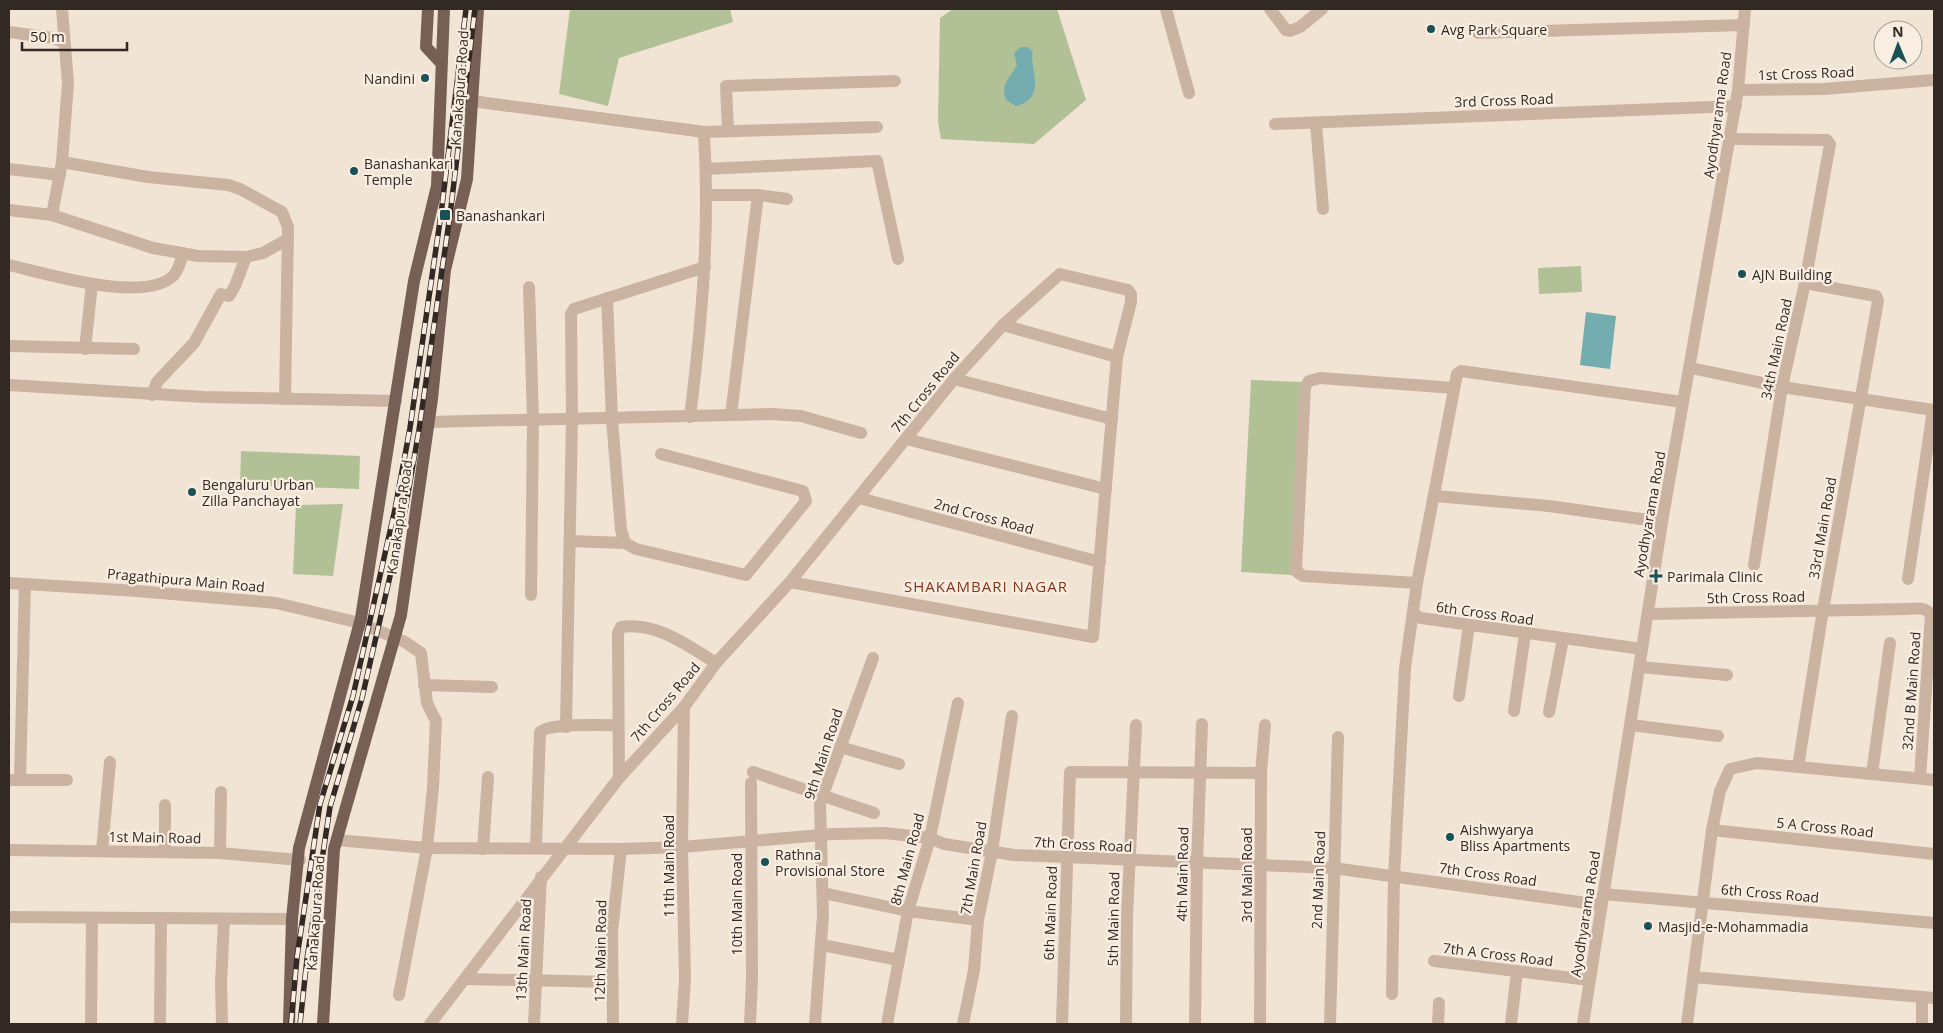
<svg xmlns="http://www.w3.org/2000/svg" width="1943" height="1033" font-family="'Open Sans',sans-serif">
  <style>
    .green { fill: #b2c195 }
    .water { fill: #73adb0 }
    .lines { fill: none; stroke-linecap: round; stroke-linejoin: round }
    .minor { stroke: #cab3a1; stroke-width: 12 }
    .major { stroke: #765f54; stroke-width: 12 }
    .rail-casing { stroke: #332924; stroke-width: 5.5 }
    .rail { stroke: #f9eee1; stroke-width: 4; stroke-dasharray: 11; stroke-linecap: butt }
    .poi-dot { fill: #185256; stroke: #f9eee1; stroke-width: 2 }
    .labels { text-anchor: middle; dominant-baseline: central; stroke-width: 4.5; stroke-linejoin: round; paint-order: stroke }
    .poi-label { font-size: 14px; fill: #332924; stroke: #f9eee1; text-anchor: start }
    .street-label { font-size: 14px; fill: #332924; stroke: #f9eee1 }
    .neighbourhood-label { font-size: 15px; letter-spacing: 1px; fill: #86331a; stroke: #f9eee1 }
  </style>
  <rect width="100%" height="100%" fill="#f1e4d5"/>
  <g class="green">
    <path d="M570 9H730L733 22 619 58 608 106 559 94Z"/>
    <path d="M953 9H1057L1086 100 1034 144 941 139 938 122 940 18Z"/>
    <path d="M1581 266 1582 292 1539 294 1538 268Z"/>
    <path d="M1251 380 1303 382 1292 575 1241 572Z"/>
    <path d="M241 451 360 456 359 489 240 485Z"/>
    <path d="M343 504 333 576 293 574 296 505Z"/>
  </g>
  <g class="water">
    <path d="M1021 47H1028L1033 52C1028 66 1049 98 1016 106L1006 100C1000 84 1010 78 1017 65L1014 53Z"/>
    <path d="M1586 312 1616 316 1610 369 1580 365Z"/>
  </g>
  <g class="lines">
    <g class="minor">
      <path d="M1166 9 1189 93"/>
      <path d="M1270 9 1286 30 1290 31 1300 27 1322 9"/>
      <path d="M9 32 53 38 65 43"/>
      <path d="M1478 33 1744 25"/>
      <path d="M1738 90 1824 89 1934 80"/>
      <path d="M472 101 704 132C710 230 702 320 690 417"/>
      <path d="M1316 123 1323 209"/>
      <path d="M1275 124 1736 106"/>
      <path d="M728 131 726 86 895 81"/>
      <path d="M704 132 877 127"/>
      <path d="M1730 139 1827 140 1830 144 1805 283 1782 387 1754 565"/>
      <path d="M62 162 148 177 228 185 240 189 282 212 288 227 285 399"/>
      <path d="M9 169 60 175"/>
      <path d="M706 169 877 161 898 259"/>
      <path d="M706 195H758L787 199"/>
      <path d="M9 210 52 215 153 248 198 256 246 257 263 253 288 239"/>
      <path d="M52 215 62 162 68 83 62 9"/>
      <path d="M9 265C45 273 146 305 174 275 179 269 181 260 183 253"/>
      <path d="M529 287 533 420 531 595"/>
      <path d="M607 298 612 419 621 530 625 543 636 549 746 575 806 501 803 491 661 454"/>
      <path d="M1003 325 1117 357"/>
      <path d="M9 346 134 349"/>
      <path d="M85 349 92 284"/>
      <path d="M1691 368 1782 387 1933 410 1908 579"/>
      <path d="M954 379 1112 419"/>
      <path d="M9 385 204 397 396 401"/>
      <path d="M152 395 157 382 194 343 221 294 229 296 235 286 246 257"/>
      <path d="M731 415 758 195"/>
      <path d="M428 422 772 414 801 416 861 433"/>
      <path d="M906 439 1106 489"/>
      <path d="M1435 496 1549 506 1662 522"/>
      <path d="M859 498 1100 562"/>
      <path d="M570 541 625 543"/>
      <path d="M9 583 137 591 276 603 360 623 405 642 421 653 427 703 436 721 433 787 427 848 399 995"/>
      <path d="M1417 583 1303 576 1296 571 1305 387 1309 381 1320 378 1454 388"/>
      <path d="M1414 614 1421 618 1642 649"/>
      <path d="M1648 614 1907 609C1916 609 1926 606 1931 615L1920 778"/>
      <path d="M1640 667 1727 675"/>
      <path d="M424 685 492 687"/>
      <path d="M1459 696 1469 625"/>
      <path d="M1514 711 1525 634"/>
      <path d="M1549 712 1563 639"/>
      <path d="M1631 725 1718 736"/>
      <path d="M566 727 572 419 571 314 574 309 705 267"/>
      <path d="M840 747 899 764"/>
      <path d="M1798 767 1823 610 1878 301 1876 296 1805 283"/>
      <path d="M753 772 874 813"/>
      <path d="M1872 774 1890 643"/>
      <path d="M619 778 618 633 621 627C657 622 687 645 716 663"/>
      <path d="M9 780H67"/>
      <path d="M20 780 25 584"/>
      <path d="M165 805V852"/>
      <path d="M1712 830 1934 854"/>
      <path d="M337 840 427 848 621 849 682 847 833 834 885 833 930 838 944 844 1014 855 1333 868 1601 905"/>
      <path d="M536 847 540 732C552 722 601 726 618 725"/>
      <path d="M483 849 488 777"/>
      <path d="M9 850 220 853 300 860"/>
      <path d="M102 851 110 762"/>
      <path d="M220 853 221 792"/>
      <path d="M823 893 908 911 978 920"/>
      <path d="M1603 894 1934 923"/>
      <path d="M9 917 292 919"/>
      <path d="M822 945 899 960"/>
      <path d="M1434 961 1589 980"/>
      <path d="M1693 977 1934 998"/>
      <path d="M465 979 613 982"/>
      <path d="M1392 994 1394 876 1405 668 1417 583 1457 374 1461 371 1683 402"/>
      <path d="M1922 997V1024"/>
      <path d="M91 1024 92 918"/>
      <path d="M160 1024 161 920"/>
      <path d="M222 1024 221 983 224 920"/>
      <path d="M430 1024 619 778 684 707 716 663 790 582 954 379 1003 325 1060 274 1128 290 1131 294V302L1117 357 1093 637 790 582"/>
      <path d="M534 1024 541 877"/>
      <path d="M613 1024 612 932 621 849"/>
      <path d="M682 1024 685 979 682 847 684 707"/>
      <path d="M750 1024 752 979 751 783"/>
      <path d="M815 1024 823 915 820 803 873 658"/>
      <path d="M887 1024 908 911 930 838 958 703"/>
      <path d="M963 1024 974 970 978 920 992 852 1012 716"/>
      <path d="M1062 1024 1070 772 1261 773"/>
      <path d="M1126 1024 1127 917 1136 725"/>
      <path d="M1195 1024 1197 863 1202 724"/>
      <path d="M1260 1024 1261 773 1265 725"/>
      <path d="M1330 1024 1338 737"/>
      <path d="M1438 1024 1439 1003"/>
      <path d="M1511 1024 1517 971"/>
      <path d="M1583 1024 1662 522 1738 90 1745 9"/>
      <path d="M1687 1024 1712 830 1720 791 1730 769 1757 763 1934 780"/>
    </g>
    <g class="major">
      <path d="M428 9 426 47 441 63"/>
      <path d="M289 1024 292 919 299 848 361 618 414 281 437 186 444 9"/>
      <path d="M323 1024 334 849 401 615 432 399 445 270 467 179 478 9"/>
    </g>
    <g class="rail-casing">
      <g id="rail">
        <path d="M291 1024 297 957 320 804 353 696 395 509 410 428 441 214 466 9"/>
        <path d="M300 1024 307 959 330 807 362 698 405 511 419 430 450 215 475 9"/>
      </g>
    </g>
    <use href="#rail" class="rail"/>
  </g>
  <g class="poi-dot">
    <circle cx="1431" cy="29" r="5"/>
    <circle cx="425" cy="78" r="5"/>
    <circle cx="354" cy="171" r="5"/>
    <rect x="439" y="209" width="12" height="12" rx="2.5"/>
    <circle cx="1742" cy="274" r="5"/>
    <circle cx="192" cy="492" r="5"/>
    <path d="M1653.5 568.5h5v5h5v5h-5v5h-5v-5h-5v-5h5z"/>
    <circle cx="1450" cy="837" r="5"/>
    <circle cx="765" cy="862" r="5"/>
    <circle cx="1648" cy="926" r="5"/>
  </g>
  <g class="labels">
    <g class="poi-label">
      <text x="1441" y="29">Avg Park Square</text>
      <text x="415" y="78" text-anchor="end">Nandini</text>
      <text x="364" y="163">Banashankari<tspan x="364" dy="16">Temple</tspan></text>
      <text x="456" y="215">Banashankari</text>
      <text x="1752" y="274">AJN Building</text>
      <text x="202" y="484">Bengaluru Urban<tspan x="202" dy="16">Zilla Panchayat</tspan></text>
      <text x="1667" y="576">Parimala Clinic</text>
      <text x="1460" y="829">Aishwyarya<tspan x="1460" dy="16">Bliss Apartments</tspan></text>
      <text x="775" y="854">Rathna<tspan x="775" dy="16">Provisional Store</tspan></text>
      <text x="1658" y="926">Masjid-e-Mohammadia</text>
    </g>
    <g class="street-label">
      <text transform="translate(1806 73) rotate(-2)">1st Cross Road</text>
      <text transform="translate(459 88) rotate(-86)">Kanakapura Road</text>
      <text transform="translate(1504 100) rotate(-2)">3rd Cross Road</text>
      <text transform="translate(1717 115) rotate(-82)">Ayodhyarama Road</text>
      <text transform="translate(1776 349) rotate(-78)">34th Main Road</text>
      <text transform="translate(925 392) rotate(-51)">7th Cross Road</text>
      <text transform="translate(1649 514) rotate(-80)">Ayodhyarama Road</text>
      <text transform="translate(984 516) rotate(15)">2nd Cross Road</text>
      <text transform="translate(399 517) rotate(-82)">Kanakapura Road</text>
      <text transform="translate(1822 528) rotate(-80)">33rd Main Road</text>
      <text transform="translate(186 580) rotate(5)">Pragathipura Main Road</text>
      <text transform="translate(1756 597) rotate(-1)">5th Cross Road</text>
      <text transform="translate(1485 613) rotate(8)">6th Cross Road</text>
      <text transform="translate(1911 691) rotate(-86)">32nd B Main Road</text>
      <text transform="translate(665 702) rotate(-50)">7th Cross Road</text>
      <text transform="translate(823 754) rotate(-72)">9th Main Road</text>
      <text transform="translate(1825 827) rotate(6)">5 A Cross Road</text>
      <text transform="translate(155 837) rotate(1)">1st Main Road</text>
      <text transform="translate(1083 844) rotate(3)">7th Cross Road</text>
      <text transform="translate(907 859) rotate(-75)">8th Main Road</text>
      <text transform="translate(668 866) rotate(-90)">11th Main Road</text>
      <text transform="translate(973 868) rotate(-80)">7th Main Road</text>
      <text transform="translate(1182 874) rotate(-89)">4th Main Road</text>
      <text transform="translate(1488 874) rotate(8)">7th Cross Road</text>
      <text transform="translate(1246 875) rotate(-90)">3rd Main Road</text>
      <text transform="translate(1318 880) rotate(-88)">2nd Main Road</text>
      <text transform="translate(1770 893) rotate(5)">6th Cross Road</text>
      <text transform="translate(736 904) rotate(-90)">10th Main Road</text>
      <text transform="translate(315 913) rotate(-86)">Kanakapura Road</text>
      <text transform="translate(1050 913) rotate(-88)">6th Main Road</text>
      <text transform="translate(1585 914) rotate(-81)">Ayodhyarama Road</text>
      <text transform="translate(1113 919) rotate(-89)">5th Main Road</text>
      <text transform="translate(523 950) rotate(-87)">13th Main Road</text>
      <text transform="translate(600 951) rotate(-89)">12th Main Road</text>
      <text transform="translate(1498 954) rotate(7)">7th A Cross Road</text>
    </g>
    <g class="neighbourhood-label">
      <text x="986" y="586">SHAKAMBARI NAGAR</text>
    </g>
  </g>
  <rect width="1943" height="1033" fill="none" stroke="#332924" stroke-width="20"/>
  <g transform="translate(1898 45) rotate(359)"><circle r="24" fill="#f9eee1" stroke="#aa9f95"/>
  <path d="M0-4L9 19L0 12L-9 19Z" fill="#185256"/>
  <text y="-8" font-size="14" font-weight="bold" text-anchor="middle" fill="#332924">N</text>
  </g>
  <path d="M22 42v8h105v-8" fill="none" stroke="#332924" stroke-width="2.5"/>
  <text x="30" y="42" font-size="15" fill="#332924" stroke="#f9eee1" stroke-width="4" paint-order="stroke">50 m</text>
</svg>
